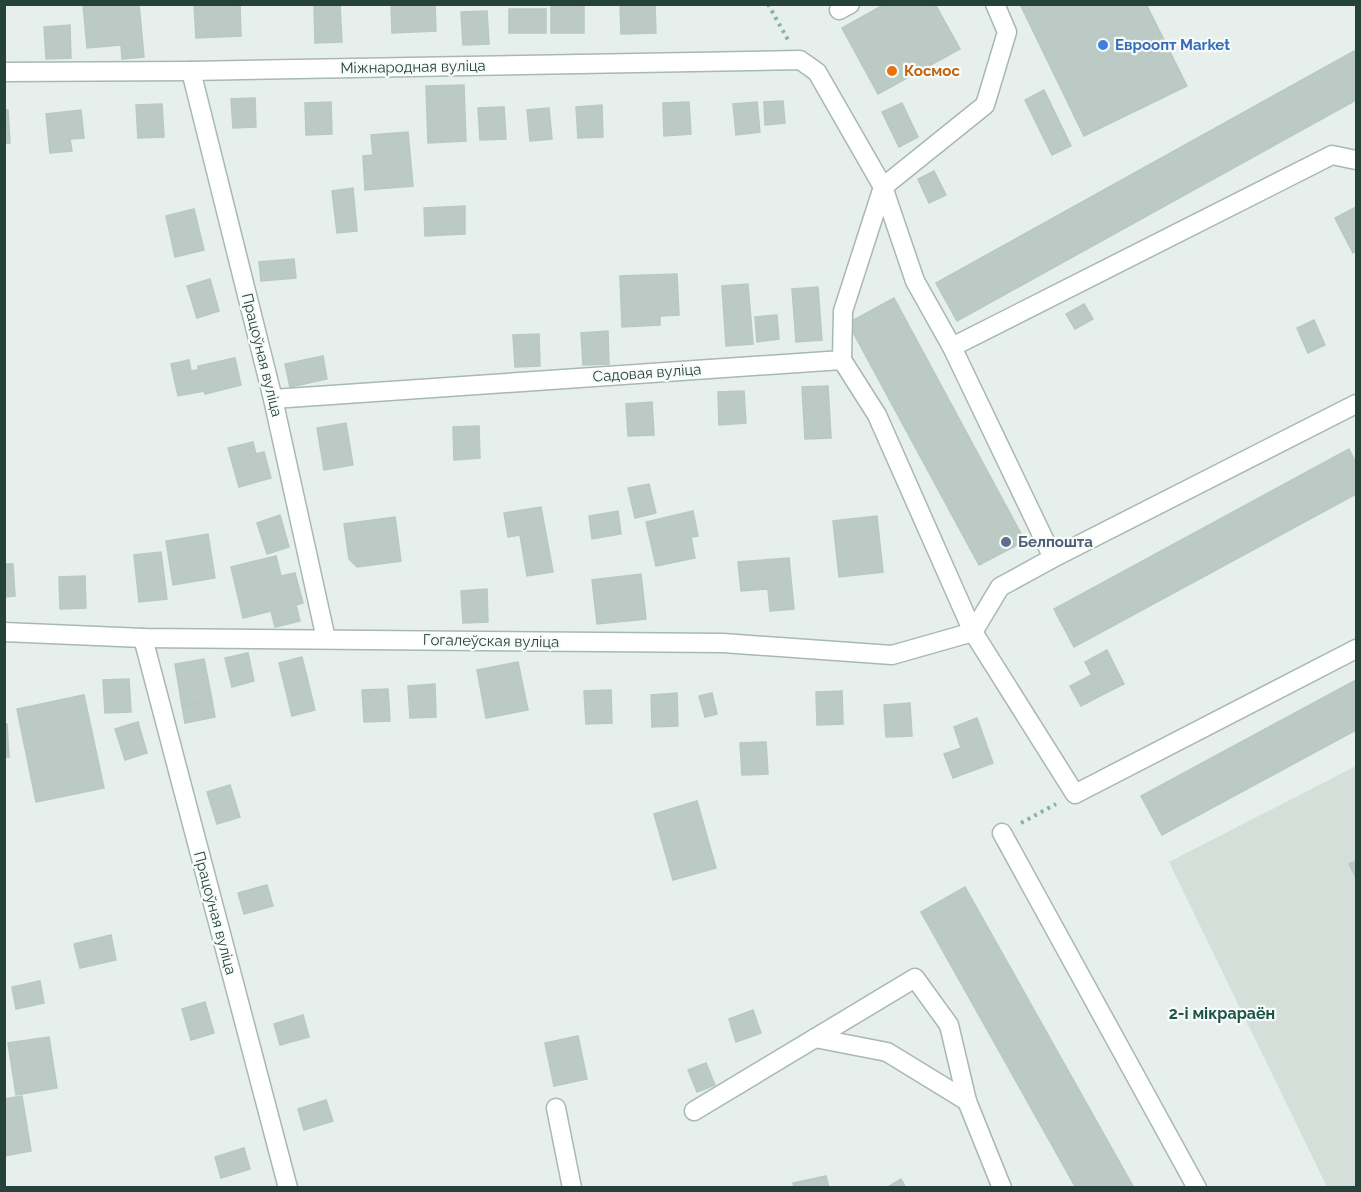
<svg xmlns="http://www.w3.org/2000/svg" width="1361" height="1192" font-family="Raleway,sans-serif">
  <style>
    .built { fill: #d4dfda }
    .building { fill: #bbcac4; stroke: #b8c9c2; stroke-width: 1.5 }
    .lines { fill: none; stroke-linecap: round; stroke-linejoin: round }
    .minor-casing { stroke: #a8b8b2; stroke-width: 21 }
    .path { stroke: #86b3a5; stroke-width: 4; stroke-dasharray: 3 4.5; stroke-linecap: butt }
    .minor { stroke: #fff; stroke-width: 18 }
    .shop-dot { fill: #3f7fe0; stroke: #f7fbf9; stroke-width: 2 }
    .food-dot { fill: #e8710a; stroke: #f7fbf9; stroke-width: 2 }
    .service-dot { fill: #5c6f8a; stroke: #f7fbf9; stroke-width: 2 }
    .labels { text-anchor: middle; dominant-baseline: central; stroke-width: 4.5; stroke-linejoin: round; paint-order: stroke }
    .shop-label { font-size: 15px; font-weight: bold; fill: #366cbe; stroke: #f7fbf9; text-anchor: start }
    .street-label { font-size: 15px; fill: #24423a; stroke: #f7fbf9 }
    .food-label { font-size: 15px; font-weight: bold; fill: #c56008; stroke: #f7fbf9; text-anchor: start }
    .service-label { font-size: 15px; font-weight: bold; fill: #4e5e75; stroke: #f7fbf9; text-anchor: start }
    .neighbourhood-label { font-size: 16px; font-weight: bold; fill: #1f5548; stroke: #f7fbf9 }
  </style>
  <rect width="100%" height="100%" fill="#e6efeb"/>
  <path class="built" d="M1356 766V1187H1327L1169 862Z"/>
  <g class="building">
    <path d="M83 4H139L144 57 122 59 121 45 87 48Z"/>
    <path d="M194 4H240L241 36 196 38Z"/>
    <path d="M314 4H340L342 42 315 43Z"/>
    <path d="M391 4H435L436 31 392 33Z"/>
    <rect x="551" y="4" width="33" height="29"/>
    <path d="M620 4H655L656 33 621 34Z"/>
    <path d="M885 4H935L960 49 878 94 842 28Z"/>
    <path d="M1020 4H1146L1187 86 1084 136Z"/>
    <rect x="509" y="9" width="37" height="24"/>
    <path d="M487 11 489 44 463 45 461 12Z"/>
    <path d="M70 25 71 58 46 59 44 27Z"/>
    <path d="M1356 50V100L957 321 936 283Z"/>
    <path d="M464 85 466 141 428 143 426 86Z"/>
    <path d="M1044 90 1071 146 1052 155 1025 100Z"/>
    <path d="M255 98 256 127 233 128 231 99Z"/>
    <path d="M783 101 785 123 765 125 764 102Z"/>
    <path d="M331 102 332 134 306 135 305 103Z"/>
    <path d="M689 102 691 134 664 136 663 103Z"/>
    <path d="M757 102 760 132 736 135 733 104Z"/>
    <path d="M902 103 918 137 899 147 882 112Z"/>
    <path d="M162 104 164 137 138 138 136 105Z"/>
    <path d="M602 105 603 137 578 138 576 107Z"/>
    <path d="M504 107 506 139 480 140 478 108Z"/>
    <path d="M549 108 552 139 530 141 527 110Z"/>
    <path d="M4 110H8L10 143H4Z"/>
    <path d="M81 110 84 138 70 139 72 151 50 153 46 114Z"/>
    <path d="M408 132 413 186 365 190 363 156 373 155 371 135Z"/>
    <path d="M934 171 946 195 929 203 918 179Z"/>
    <path d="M353 188 357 231 337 233 332 191Z"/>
    <path d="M465 206V234L425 236 424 208Z"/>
    <path d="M1356 207V251L1353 253 1335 218Z"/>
    <path d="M194 209 204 250 175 257 166 216Z"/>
    <path d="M294 259 296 278 261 281 259 262Z"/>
    <path d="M677 274 679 315 660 316V325L622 327 620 276Z"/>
    <path d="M210 279 219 311 197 318 187 286Z"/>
    <path d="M748 284 753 344 726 346 722 286Z"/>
    <path d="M818 287 822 340 796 342 792 289Z"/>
    <path d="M894 298 1025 541 979 565 848 323Z"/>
    <path d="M1084 304 1093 319 1075 329 1066 314Z"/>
    <path d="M777 315 779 339 757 342 755 317Z"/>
    <path d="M1314 320 1325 345 1308 353 1297 328Z"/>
    <path d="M608 331 609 364 583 365 581 333Z"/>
    <path d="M539 334 540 366 515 367 513 335Z"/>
    <path d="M323 356 327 379 290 387 285 364Z"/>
    <path d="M235 358 241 385 205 394 204 391 178 396 171 364 189 360 191 371 198 370V366Z"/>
    <path d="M828 386 831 438 805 439 802 387Z"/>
    <path d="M744 391 746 423 719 425 718 392Z"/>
    <path d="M652 402 654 435 628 436 626 404Z"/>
    <path d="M346 423 353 465 324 470 317 428Z"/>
    <path d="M479 426 480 458 454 460 453 427Z"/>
    <path d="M253 442 256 454 264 452 271 478 239 487 228 448Z"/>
    <path d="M1349 449 1356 463V494L1074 647 1054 609Z"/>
    <path d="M649 484 656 513 635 518 628 488Z"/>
    <path d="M541 507 553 572 527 576 520 535 508 537 504 513Z"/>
    <path d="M618 511 621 534 592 539 589 516Z"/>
    <path d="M693 511 698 536 691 537 695 558 656 566 646 522Z"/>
    <path d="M280 515 289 547 267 554 257 523Z"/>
    <path d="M877 516 883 572 839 577 833 521Z"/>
    <path d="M395 517 401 561 357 567 349 559 344 524Z"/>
    <path d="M208 534 215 578 173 585 166 541Z"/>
    <path d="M161 552 167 599 139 602 134 555Z"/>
    <path d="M276 556 281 576 295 573 303 603 296 605 300 621 275 627 271 611 243 618 231 567Z"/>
    <path d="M789 558 794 609 770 611 768 589 741 591 738 562Z"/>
    <path d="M4 564H13L15 596 4 597Z"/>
    <path d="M641 574 646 619 597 624 592 580Z"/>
    <path d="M85 576 86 608 60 609 59 577Z"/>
    <path d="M487 589 488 622 463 623 461 591Z"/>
    <path d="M1107 650 1124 684 1102 695 1085 662Z"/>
    <path d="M248 653 254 681 232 687 225 658Z"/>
    <path d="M302 657 315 710 292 716 279 663Z"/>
    <path d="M204 659 212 700 182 706 175 664Z"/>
    <path d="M518 662 528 710 486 718 477 670Z"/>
    <path d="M1091 675 1102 695 1081 706 1070 686Z"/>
    <path d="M129 679 131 712 105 713 103 680Z"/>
    <path d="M1356 680V730L1162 835 1141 796Z"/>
    <path d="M435 684 436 717 410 718 408 686Z"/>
    <path d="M388 689 390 721 364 722 362 690Z"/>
    <path d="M611 690 612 723 586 724 584 691Z"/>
    <path d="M842 691 843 724 817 725 816 692Z"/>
    <path d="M677 693 678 726 652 727 651 695Z"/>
    <path d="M712 693 717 714 705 717 699 696Z"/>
    <path d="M84 695 104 788 36 802 17 709Z"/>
    <path d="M212 700 215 717 185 723 182 706Z"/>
    <path d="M910 703 912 736 886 737 884 705Z"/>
    <path d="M977 718 993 763 953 778 944 754 961 748 954 727Z"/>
    <path d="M138 722 147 753 125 760 115 729Z"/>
    <path d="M4 724H7L9 757H4Z"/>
    <path d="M766 742 768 774 742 775 740 743Z"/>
    <path d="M230 785 240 817 217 824 207 792Z"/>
    <path d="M697 801 716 868 673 880 654 814Z"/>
    <path d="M1356 861V878L1349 864Z"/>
    <path d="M267 885 273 906 244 914 238 893Z"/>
    <path d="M965 887 1134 1188H1076L921 912Z"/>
    <path d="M111 935 116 960 80 968 74 944Z"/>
    <path d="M40 981 44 1003 16 1009 12 987Z"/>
    <path d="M205 1002 214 1033 191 1040 182 1009Z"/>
    <path d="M753 1010 761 1033 736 1042 729 1019Z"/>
    <path d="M303 1015 309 1037 280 1045 274 1024Z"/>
    <path d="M578 1036 587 1079 554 1086 545 1043Z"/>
    <path d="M49 1037 57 1088 16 1095 8 1043Z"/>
    <path d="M706 1063 715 1085 697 1092 688 1070Z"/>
    <path d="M22 1096 31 1151 4 1156V1099Z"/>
    <path d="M326 1100 333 1121 304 1130 298 1109Z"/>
    <path d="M244 1148 250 1169 221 1178 215 1157Z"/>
    <path d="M826 1176 829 1188H794L793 1183Z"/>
    <path d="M901 1179 906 1188H886Z"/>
  </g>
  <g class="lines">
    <g class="minor-casing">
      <g id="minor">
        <path d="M839 10 850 4"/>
        <path d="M191 71 273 399 326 639"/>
        <path d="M4 72 191 71 800 60 817 72 883 187 915 281 952 347 1332 155 1356 160"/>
        <path d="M883 187 985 105 1007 32 995 4"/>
        <path d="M952 347 1053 558"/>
        <path d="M842 360 877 415 973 632 1075 794 1356 649"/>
        <path d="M273 399 842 360 843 311 883 187"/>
        <path d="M4 632 143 638 723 643 892 655 973 632"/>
        <path d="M973 632 1000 587 1053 558 1356 404"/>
        <path d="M143 638 288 1188"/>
        <path d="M1002 833 1197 1188"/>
        <path d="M815 1038 887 1052 967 1101"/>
        <path d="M556 1108 572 1188"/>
        <path d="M694 1111 915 978 949 1025 967 1101 1002 1188"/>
      </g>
    </g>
    <g class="path">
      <path d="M768 4 788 40"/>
      <path d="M1021 823 1056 804"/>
    </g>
    <use href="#minor" class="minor"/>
  </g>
  <circle class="shop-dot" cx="1103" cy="45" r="6"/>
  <circle class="food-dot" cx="892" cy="71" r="6"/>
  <circle class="service-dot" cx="1006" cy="542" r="6"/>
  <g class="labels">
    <g class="shop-label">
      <text x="1115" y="45">Евроопт Market</text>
    </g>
    <g class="street-label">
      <text transform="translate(413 67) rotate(-1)">Міжнародная вуліца</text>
      <text transform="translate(262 355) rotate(76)">Працоўная вуліца</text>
      <text transform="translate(647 373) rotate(-4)">Садовая вуліца</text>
      <text transform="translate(491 641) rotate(1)">Гогалеўская вуліца</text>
      <text transform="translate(215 913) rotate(75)">Працоўная вуліца</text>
    </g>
    <g class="food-label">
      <text x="904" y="71">Космос</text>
    </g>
    <g class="service-label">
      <text x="1018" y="542">Белпошта</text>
    </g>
    <g class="neighbourhood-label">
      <text x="1222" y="1013">2-і мікрараён</text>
    </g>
  </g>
  <rect width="1361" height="1192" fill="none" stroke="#24423a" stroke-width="12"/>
</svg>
